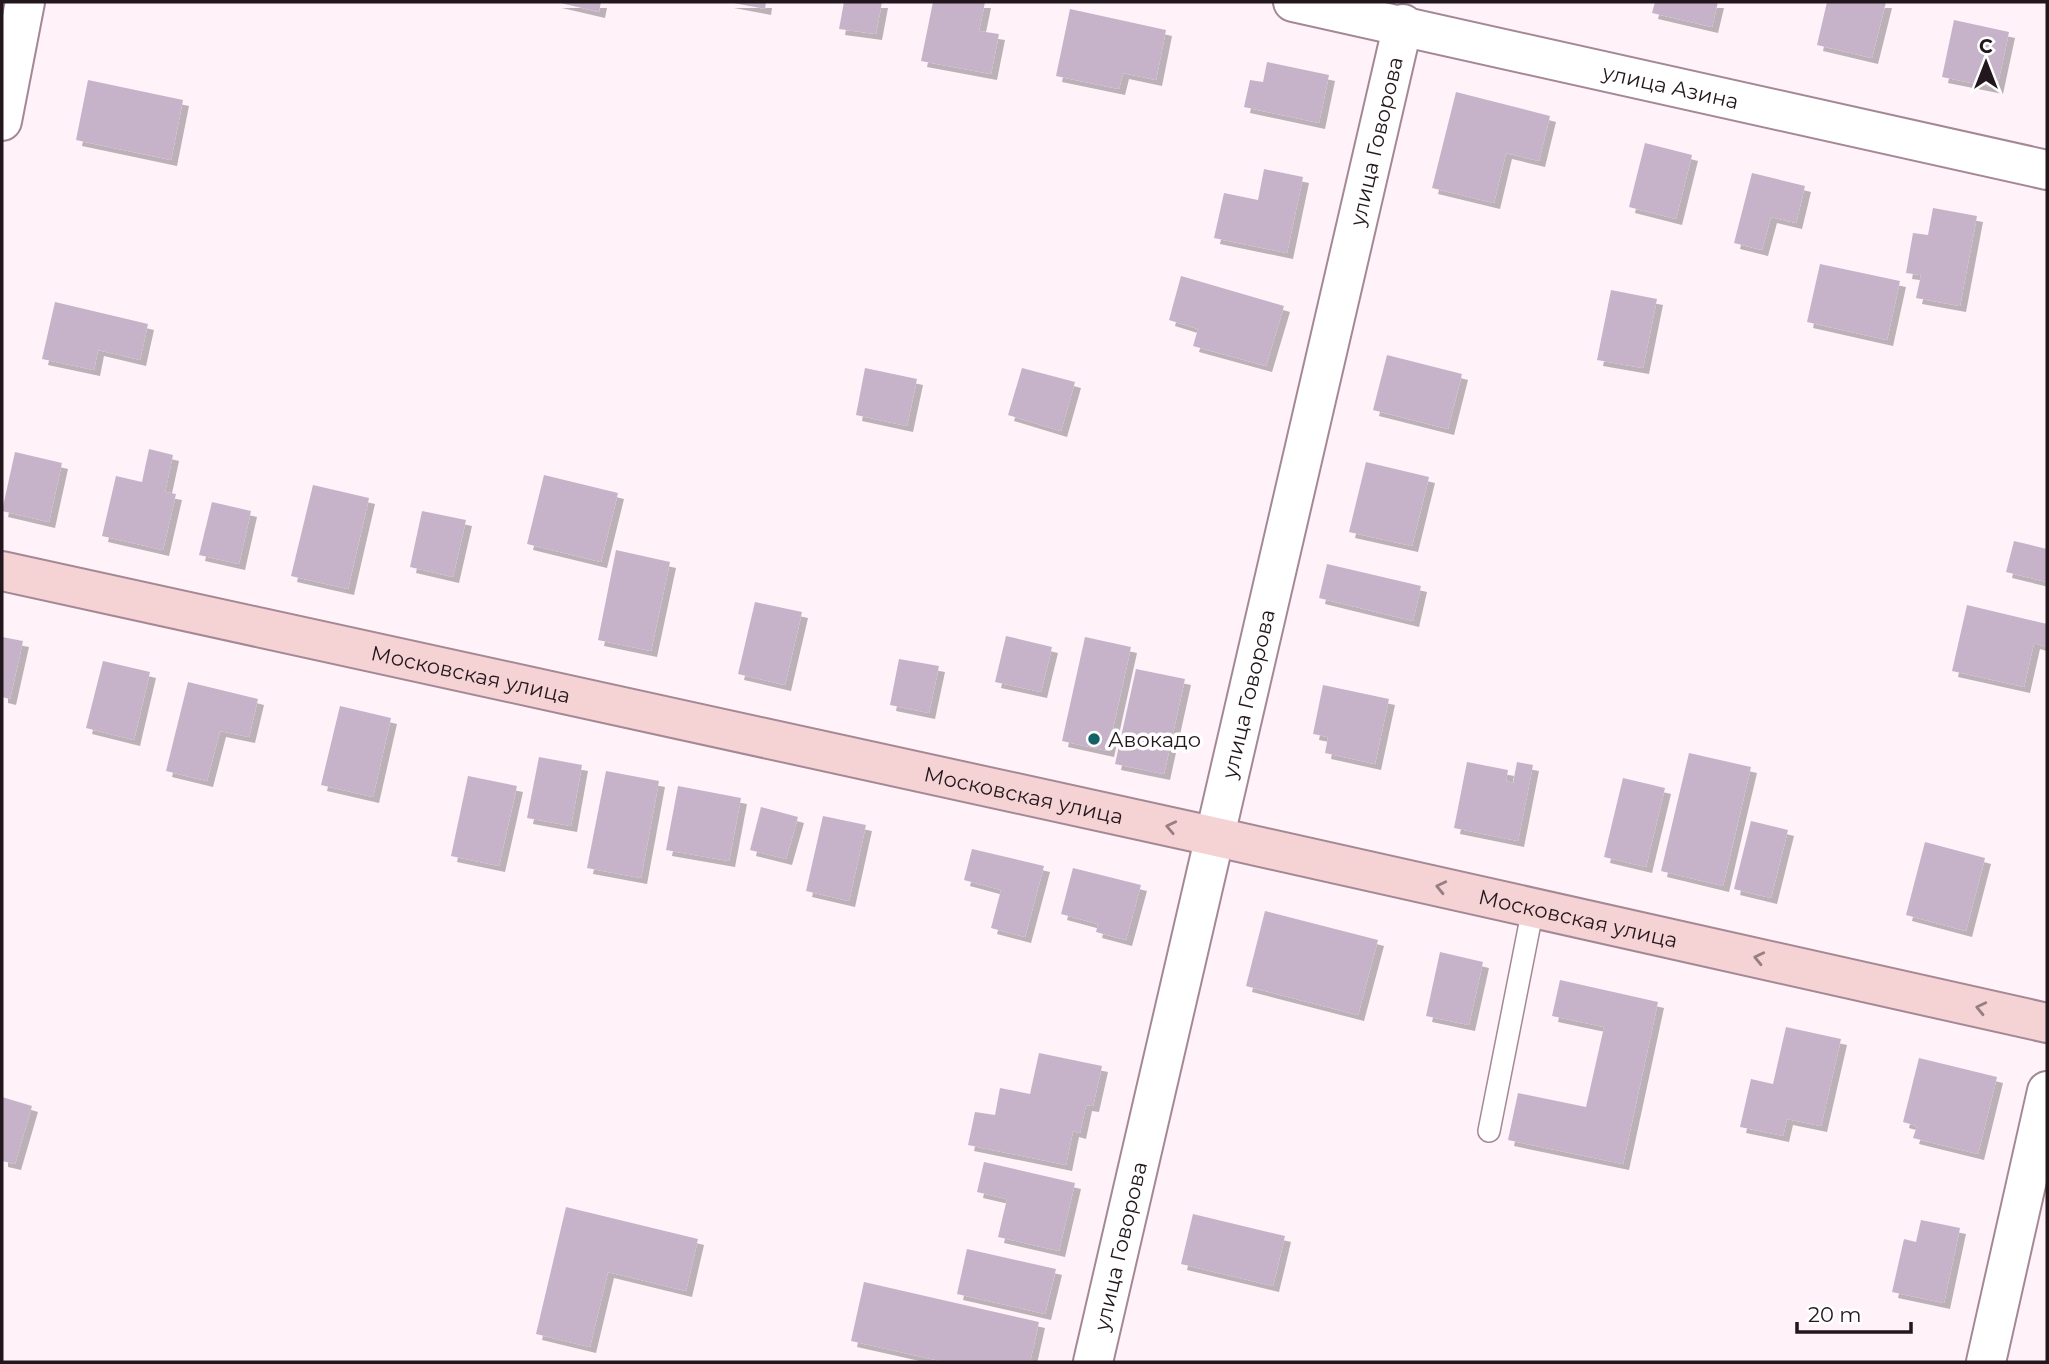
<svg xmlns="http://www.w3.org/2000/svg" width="2049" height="1364" font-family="Montserrat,sans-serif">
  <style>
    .building { fill: #c6b3ca; filter: url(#shadow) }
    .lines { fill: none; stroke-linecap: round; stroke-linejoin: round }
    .service-casing { stroke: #a48895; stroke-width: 24 }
    .minor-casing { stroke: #a48895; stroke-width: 42 }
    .secondary-casing { stroke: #a48895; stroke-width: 42 }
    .service { stroke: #fff; stroke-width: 21 }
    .minor { stroke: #fff; stroke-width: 38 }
    .secondary { stroke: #f5d2d4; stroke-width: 38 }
    .oneway { stroke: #967e81 }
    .poi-dot { fill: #13626a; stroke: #fff; stroke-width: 2.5 }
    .labels { text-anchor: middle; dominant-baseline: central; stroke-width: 7; stroke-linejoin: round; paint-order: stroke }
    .street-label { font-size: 21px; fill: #22171c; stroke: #fff }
    .poi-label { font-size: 21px; fill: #22171c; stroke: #fff; text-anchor: start }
  </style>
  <defs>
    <filter id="shadow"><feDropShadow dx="6" dy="6" stdDeviation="0" flood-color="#0004"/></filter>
  </defs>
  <rect width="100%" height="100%" fill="#fff2f8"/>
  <g class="building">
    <path d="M556 2H601L599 12Z"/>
    <path d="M728 2H766L765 9Z"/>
    <path d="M844 2H882L876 34 839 29Z"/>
    <path d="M933 2H985L979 31 999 34 991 74 921 61Z"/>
    <path d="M1655 2H1718L1712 27 1652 13Z"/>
    <path d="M1827 2H1886L1872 58 1817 45Z"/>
    <path d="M1070 9 1166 30 1156 80 1123 73 1119 89 1056 76Z"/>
    <path d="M1954 20 2009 32 1997 88 1942 77Z"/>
    <path d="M1267 62 1329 75 1319 123 1244 107 1250 80 1263 82Z"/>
    <path d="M88 80 183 100 171 160 76 140Z"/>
    <path d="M1456 92 1550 116 1539 161 1506 153 1494 203 1432 188Z"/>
    <path d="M1645 143 1692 155 1676 219 1629 207Z"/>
    <path d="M1264 169 1303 177 1287 253 1214 238 1224 193 1258 200Z"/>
    <path d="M1752 173 1805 186 1796 223 1771 217 1762 250 1734 243Z"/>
    <path d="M1933 208 1977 216 1960 306 1916 298 1921 275 1906 273 1913 233 1928 235Z"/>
    <path d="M1820 264 1900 281 1887 340 1807 322Z"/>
    <path d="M1181 276 1284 306 1266 366 1193 346 1198 329 1169 320Z"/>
    <path d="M1611 290 1657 299 1643 368 1597 360Z"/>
    <path d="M55 302 148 324 140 360 98 350 94 370 42 359Z"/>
    <path d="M1387 355 1462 374 1448 429 1373 410Z"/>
    <path d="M865 368 917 379 907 426 856 415Z"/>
    <path d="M1022 368 1075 382 1061 431 1008 415Z"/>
    <path d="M149 449 173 455 165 492 176 494 163 550 102 536 116 476 142 482Z"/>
    <path d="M15 452 62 463 49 522 2 511Z"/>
    <path d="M1366 462 1429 477 1412 546 1349 532Z"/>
    <path d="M544 475 618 493 601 562 527 544Z"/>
    <path d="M313 485 369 498 348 589 291 576Z"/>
    <path d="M212 502 251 511 239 564 199 555Z"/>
    <path d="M422 511 466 520 453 577 410 567Z"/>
    <path d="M2014 541 2047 549V582L2006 572Z"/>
    <path d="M616 550 670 562 651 651 598 640Z"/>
    <path d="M1327 564 1421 586 1413 621 1319 598Z"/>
    <path d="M755 602 802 612 785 685 738 674Z"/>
    <path d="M1967 605 2047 624V647L2034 643 2024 687 1952 671Z"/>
    <path d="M1006 636 1052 647 1041 692 995 682Z"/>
    <path d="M2 637 23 641 10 699 2 697Z"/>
    <path d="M1085 637 1131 647 1108 751 1062 741Z"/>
    <path d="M899 659 939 666 929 713 890 705Z"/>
    <path d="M103 661 150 672 134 740 86 728Z"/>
    <path d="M1136 669 1185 679 1164 774 1115 764Z"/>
    <path d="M188 682 258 699 249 737 220 731 207 781 166 771Z"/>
    <path d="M1323 685 1389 699 1375 764 1325 753 1328 737 1313 734Z"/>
    <path d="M340 706 391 718 373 797 321 785Z"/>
    <path d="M1689 753 1751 767 1723 886 1661 871Z"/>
    <path d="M539 757 582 765 571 826 527 818Z"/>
    <path d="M1467 762 1508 770 1506 781 1513 783 1517 762 1533 765 1518 841 1454 828Z"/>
    <path d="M606 771 659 781 641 878 587 868Z"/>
    <path d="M468 776 517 786 499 866 451 856Z"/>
    <path d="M1623 778 1665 788 1646 867 1604 857Z"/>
    <path d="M678 786 741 798 729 861 666 850Z"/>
    <path d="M761 807 798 817 786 859 750 850Z"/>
    <path d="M823 816 866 825 849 901 806 891Z"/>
    <path d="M1751 821 1788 830 1771 898 1734 889Z"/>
    <path d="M1925 842 1985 858 1966 931 1906 915Z"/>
    <path d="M972 849 1044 866 1025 937 991 928 1001 890 964 880Z"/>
    <path d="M1073 868 1141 885 1126 940 1096 932 1098 924 1061 914Z"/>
    <path d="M1265 911 1378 940 1358 1015 1246 986Z"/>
    <path d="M1440 952 1483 962 1469 1025 1426 1016Z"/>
    <path d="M1560 980 1658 1002 1623 1164 1508 1140 1518 1093 1586 1107 1604 1027 1552 1016Z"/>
    <path d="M1786 1027 1841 1039 1821 1126 1787 1119 1783 1136 1740 1127 1751 1079 1773 1084Z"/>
    <path d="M1039 1053 1102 1066 1093 1106 1086 1105 1080 1133 1073 1131 1066 1165 968 1145 975 1112 995 1115 1000 1088 1030 1094Z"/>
    <path d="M1919 1058 1997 1077 1978 1154 1913 1138 1917 1126 1903 1122Z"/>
    <path d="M2 1097 32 1106 15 1164 2 1161Z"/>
    <path d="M984 1162 1075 1183 1059 1251 998 1237 1007 1199 977 1192Z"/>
    <path d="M566 1207 698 1239 686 1291 608 1272 590 1347 536 1334Z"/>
    <path d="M1193 1214 1285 1236 1273 1286 1181 1264Z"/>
    <path d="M1921 1220 1960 1228 1944 1303 1892 1292 1904 1239 1916 1242Z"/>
    <path d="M967 1249 1056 1269 1045 1314 957 1294Z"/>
    <path d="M864 1282 1039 1322 1030 1362H945L851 1341Z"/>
  </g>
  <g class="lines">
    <g class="service-casing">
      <path id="service" d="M1489 1131 1533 908"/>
    </g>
    <g class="minor-casing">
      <g id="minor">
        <path id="s1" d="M1293 2 2047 170"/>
        <path d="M2 121 25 2"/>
        <path id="s2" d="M1093 1362 1403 24"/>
        <path d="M1986 1362 2047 1091"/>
      </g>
    </g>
    <g class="secondary-casing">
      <g id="secondary">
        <path id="s3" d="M2 571 1212 836 2047 1023"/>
      </g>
    </g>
    <use href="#service" class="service"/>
    <use href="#minor" class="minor"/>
    <use href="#secondary" class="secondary"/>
  </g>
  <defs><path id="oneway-chevron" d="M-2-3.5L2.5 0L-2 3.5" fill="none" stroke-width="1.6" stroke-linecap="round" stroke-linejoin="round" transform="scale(1.75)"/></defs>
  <g class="oneway">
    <use href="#oneway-chevron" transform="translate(1171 827) rotate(-168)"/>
    <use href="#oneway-chevron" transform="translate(1441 887) rotate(-167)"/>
    <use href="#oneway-chevron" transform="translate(1759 958) rotate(-167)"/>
    <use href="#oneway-chevron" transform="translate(1981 1008) rotate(-167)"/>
  </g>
  <circle class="poi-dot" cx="1094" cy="739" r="7"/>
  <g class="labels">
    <g class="street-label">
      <text stroke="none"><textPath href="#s1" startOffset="387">улица Азина</textPath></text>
      <text stroke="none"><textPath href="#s2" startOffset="1253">улица Говорова</textPath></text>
      <text stroke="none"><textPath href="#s3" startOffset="480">Московская улица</textPath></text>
      <text stroke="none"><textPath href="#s2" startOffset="686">улица Говорова</textPath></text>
      <text stroke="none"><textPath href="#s3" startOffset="1046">Московская улица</textPath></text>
      <text stroke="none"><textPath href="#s3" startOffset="1614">Московская улица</textPath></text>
      <text stroke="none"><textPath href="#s2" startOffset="119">улица Говорова</textPath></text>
    </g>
    <g class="poi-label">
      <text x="1108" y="739">Авокадо</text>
    </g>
  </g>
  <rect width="2049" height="1364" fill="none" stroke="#22171c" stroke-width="7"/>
  <g transform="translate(1986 63)" stroke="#ffffff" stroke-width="5" paint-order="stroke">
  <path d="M0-5L12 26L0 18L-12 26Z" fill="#22171c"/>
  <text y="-10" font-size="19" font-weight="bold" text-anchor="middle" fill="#22171c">С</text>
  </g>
  <path d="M1797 1322v10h114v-10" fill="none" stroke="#22171c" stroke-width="3.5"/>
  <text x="1808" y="1322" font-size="21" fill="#22171c" stroke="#ffffff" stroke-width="5" paint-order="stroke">20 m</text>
</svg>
